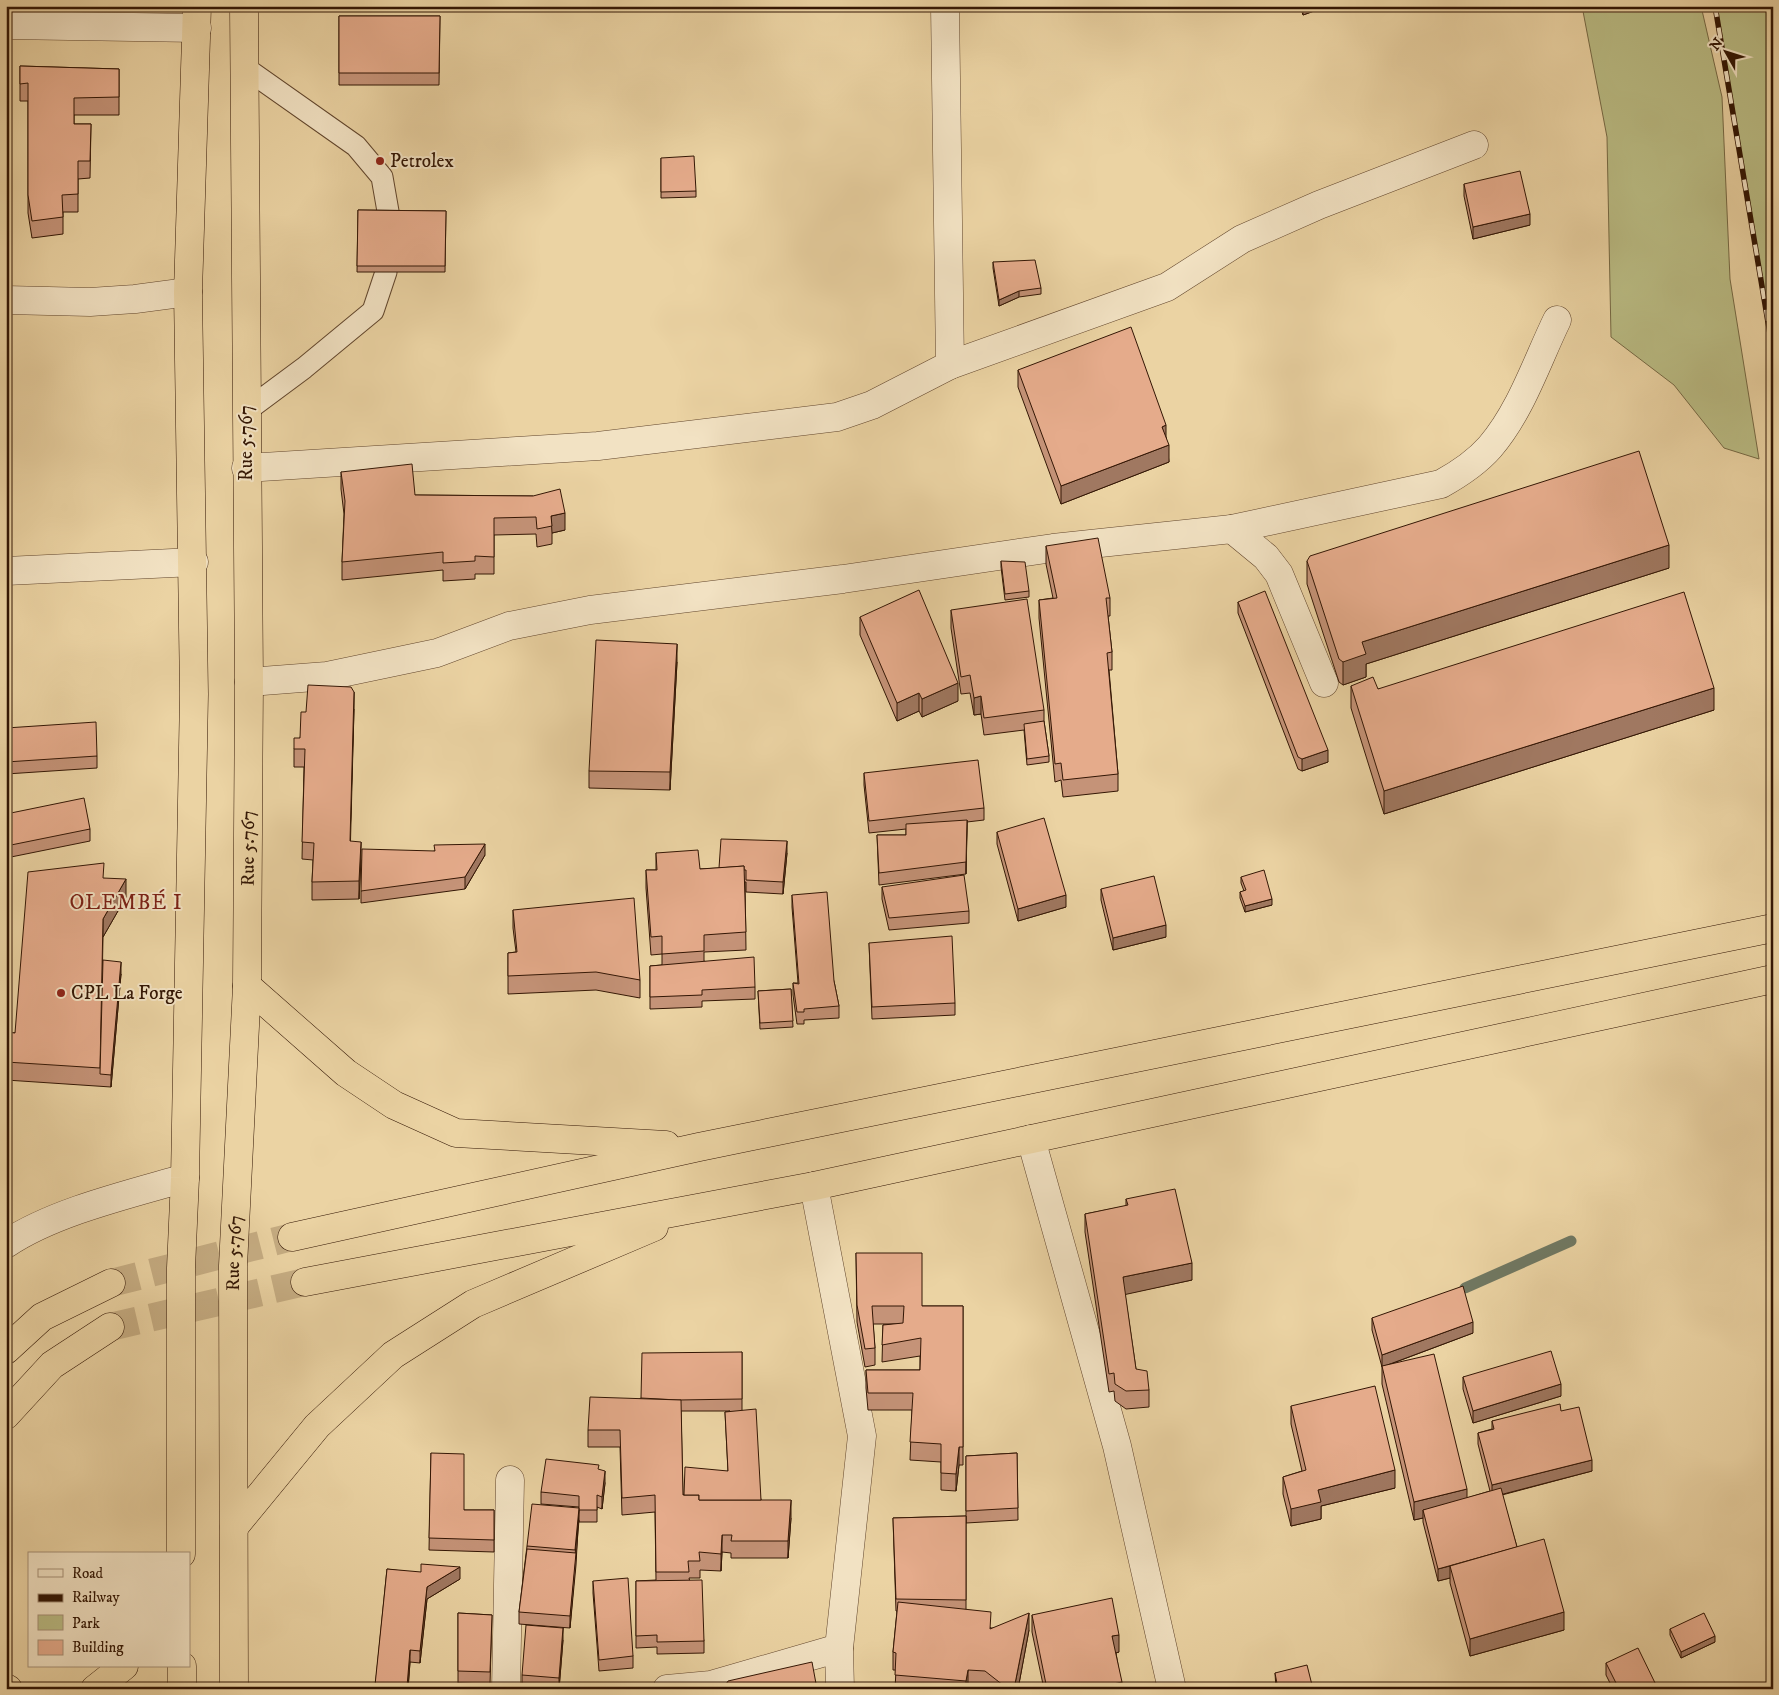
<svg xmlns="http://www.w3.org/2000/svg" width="1779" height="1695" font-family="'IM FELL DW Pica',serif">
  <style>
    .green { fill: #babc84; stroke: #766944 }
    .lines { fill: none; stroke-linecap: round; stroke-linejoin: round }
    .stream { stroke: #707862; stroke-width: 11 }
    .trunk-tunnel { stroke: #c6ad83; stroke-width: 28; stroke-dasharray: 28 14; stroke-linecap: butt }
    .service-casing { stroke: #61452c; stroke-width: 23 }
    .minor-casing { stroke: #61452c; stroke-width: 29 }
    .trunk-casing { stroke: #331604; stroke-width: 29 }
    .service { stroke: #f2e2c3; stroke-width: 21 }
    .minor { stroke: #f2e2c3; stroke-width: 28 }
    .trunk { stroke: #ebd3a3; stroke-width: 28 }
    .rail-casing { stroke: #331604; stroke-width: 5.5 }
    .rail { stroke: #f2e2c3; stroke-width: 4; stroke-dasharray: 11; stroke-linecap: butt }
    .wall { fill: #c59378; stroke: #331604; fill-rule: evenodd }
    .shaded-wall { fill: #a07861; stroke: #331604 }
    .building { fill: #e5ab8b; stroke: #331604 }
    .poi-dot { fill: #8f2418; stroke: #f2e2c3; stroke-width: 2 }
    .labels { text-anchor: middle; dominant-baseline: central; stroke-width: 4; stroke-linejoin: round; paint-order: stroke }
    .poi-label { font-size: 19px; fill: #331604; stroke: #f2e2c3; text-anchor: start }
    .street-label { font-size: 19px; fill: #331604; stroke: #f2e2c3 }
    .quarter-label { font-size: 21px; letter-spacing: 1px; fill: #7a1f14; stroke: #f2e2c3 }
  </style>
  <rect width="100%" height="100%" fill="#ebd3a3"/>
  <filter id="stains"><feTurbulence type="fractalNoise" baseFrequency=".004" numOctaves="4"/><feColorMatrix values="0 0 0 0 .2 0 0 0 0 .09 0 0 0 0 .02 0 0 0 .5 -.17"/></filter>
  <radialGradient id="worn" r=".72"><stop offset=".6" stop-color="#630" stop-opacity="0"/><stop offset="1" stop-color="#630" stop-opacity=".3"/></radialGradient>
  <g class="green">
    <path d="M1582 6H1701L1722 97 1730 279 1759 459 1724 448 1674 385 1611 337 1607 137Z"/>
    <path d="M1715 6H1773V352Z"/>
  </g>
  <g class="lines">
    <path class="stream" d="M1465 1288 1571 1241"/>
    <g class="trunk-tunnel">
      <path d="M111 1283 292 1237"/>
      <path d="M110 1327 305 1282"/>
    </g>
    <g class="service-casing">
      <g id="service">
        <path d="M244 67 356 146 382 177 389 217"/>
        <path d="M246 411 304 368 373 311 386 272"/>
      </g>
    </g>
    <g class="minor-casing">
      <g id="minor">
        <path d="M945 6 950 365"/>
        <path d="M6 25 197 28"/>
        <path d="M6 300 90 302 135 299 188 292"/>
        <path d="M246 468 598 446 837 417 872 405 950 365 1167 287 1242 239 1319 205 1474 145"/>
        <path d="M1232 529 1441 484C1459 474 1476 463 1490 447 1521 411 1537 361 1557 320"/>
        <path d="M6 571 194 562"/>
        <path d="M249 682 327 676 437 653 509 626 590 610 843 579 1053 548 1232 529 1266 557 1279 574 1324 683"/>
        <path d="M1031 1139 1117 1446 1172 1689"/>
        <path d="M814 1186 862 1436 839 1648 840 1689"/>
        <path d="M6 1244C53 1212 130 1194 185 1178"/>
        <path d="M506 1689 510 1480"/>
        <path d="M667 1689 711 1685 839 1648"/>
      </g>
    </g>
    <g class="trunk-casing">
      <g id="trunk">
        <path d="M247 986 346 1073 394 1105 456 1133 666 1145"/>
        <path d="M292 1237 699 1147 1773 928"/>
        <path d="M305 1282 814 1186 1773 979"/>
        <path d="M6 1350 42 1317 111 1283"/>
        <path d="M6 1415 52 1365 110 1327"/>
        <path d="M234 1527 317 1426 393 1355 473 1304 654 1227"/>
        <path d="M181 1554V1268L185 1178 194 694 188 292 197 6"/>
        <path d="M182 1666V1689"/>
        <path d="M6 1688 8 1689"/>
        <path d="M95 1689 124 1666"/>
        <path id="s1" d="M234 1689 233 1266 247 986 249 682 244 6"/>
      </g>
    </g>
    <use href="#service" class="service"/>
    <use href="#minor" class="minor"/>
    <use href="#trunk" class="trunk"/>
    <g class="rail-casing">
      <path id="rail" d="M1715 6 1773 352"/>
    </g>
    <use href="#rail" class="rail"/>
  </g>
  <g class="wall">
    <path d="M1300 6H1328L1303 15Z"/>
    <path d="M339 16H440L439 85H339Z"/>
    <path d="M20 66 119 69V115H74V124H91L90 178 78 179V212H63V234L32 238 28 213V101H20Z"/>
    <path d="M661 158 696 191V197L661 198Z"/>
    <path d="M1464 184 1530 225 1473 239 1464 196Z"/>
    <path d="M358 210 446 211 445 272H357Z"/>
    <path d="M993 262 1041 288V294L1019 297 999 306 993 268Z"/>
    <path d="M1018 370 1166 437 1169 462 1061 504 1018 387Z"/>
    <path d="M341 472 415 495 533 496 565 530 552 533V544L537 547 536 534 494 535V574H475V579L443 581V570L342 580V562L344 514 341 489Z"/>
    <path d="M1046 546 1110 598V616H1108L1112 652V670H1109L1118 774V791L1063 797 1061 780 1055 782 1039 618V600L1053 598 1046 564Z"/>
    <path d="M1001 561 1029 591V597L1005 600 1001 567Z"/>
    <path d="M1307 561 1669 568 1366 664V677L1343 685 1339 682 1307 584Z"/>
    <path d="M1238 602 1328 762 1302 771 1298 769 1238 613Z"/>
    <path d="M951 610 1044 710V721L1049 756V762L1027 765 1024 730 984 735 981 714 974 715 970 693 961 694 951 628Z"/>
    <path d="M860 617 958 701 922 717 919 711 897 721 860 635Z"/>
    <path d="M677 662 670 790 589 788V771Z"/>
    <path d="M1351 686 1378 689 1714 710 1384 814 1351 708Z"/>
    <path d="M354 709 350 841 361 860 359 899 312 900V882L313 860 302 859 304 767H294V749L300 738 306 712Z"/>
    <path d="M6 728 97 756V768L6 774Z"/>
    <path d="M864 773 984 808V820L967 822 966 874 879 885 877 835H906V829L869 833 864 785Z"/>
    <path d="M6 814 90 829V841L6 858Z"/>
    <path d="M997 832 1066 907 1018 921 997 844Z"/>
    <path d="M434 851 485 855 465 889 361 903V891Z"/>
    <path d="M656 853 700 869 719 868 787 853 783 894 746 892V882H745L746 950 704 952V961L755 987V999L702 1001V1007L650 1009V966L662 965V954L651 955 646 888V870H656Z"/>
    <path d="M1241 877 1272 905 1245 912 1240 898V892L1244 891 1241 883Z"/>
    <path d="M104 878 126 897 103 937 101 1041 121 974 111 1087 6 1080V1032L15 1033Z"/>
    <path d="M882 887 969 911V923L889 930 882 899Z"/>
    <path d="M1101 889 1166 937 1113 950 1101 900Z"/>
    <path d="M792 895 834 981 839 1006V1018L804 1020V1024H797L793 995V983H798L792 907Z"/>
    <path d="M513 910 640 980V998L596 990 508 994V953L516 952 513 928Z"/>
    <path d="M869 943 955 1003V1015L872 1019Z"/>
    <path d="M791 989 793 1027 760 1029 758 991Z"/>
    <path d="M1126 1199 1192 1280 1125 1294 1136 1369 1149 1390V1407L1126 1409 1115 1401 1114 1391 1109 1392 1085 1232V1214L1126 1206Z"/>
    <path d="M856 1253 922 1306H963V1465H959L956 1491 941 1490V1462L910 1460 912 1410H868L866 1388V1370H920V1356L882 1362 883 1325 900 1324H873L875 1348V1365L865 1367 857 1322Z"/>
    <path d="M1372 1318 1473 1333 1388 1365 1467 1498 1490 1491 1478 1444V1433L1492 1429V1421L1561 1411 1592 1471 1502 1495 1517 1547 1564 1630 1470 1656 1450 1583V1578L1438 1581 1423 1522V1518L1414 1520 1382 1384V1367L1372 1330Z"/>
    <path d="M742 1352V1410L761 1500 791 1518 788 1558H731V1553L722 1552 721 1571 700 1570V1578H689L704 1641V1653L657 1654V1647L636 1648V1581L656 1580 655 1512 622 1515 620 1447H588V1430L641 1398ZM681 1411H730L725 1412 728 1471 683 1495Z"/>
    <path d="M1463 1377 1561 1396 1473 1423 1463 1389Z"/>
    <path d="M1291 1406 1395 1488 1321 1506V1519L1291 1526 1283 1494V1477L1302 1471 1291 1424Z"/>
    <path d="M431 1453 464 1510H494V1552L429 1550Z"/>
    <path d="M1017 1453 1018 1520 966 1523V1456Z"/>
    <path d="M599 1470 605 1483 602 1509 597 1507V1522H579V1507L541 1504V1492Z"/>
    <path d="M966 1516V1610L991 1628 1029 1630 1018 1689 968 1688V1689H895L896 1670H893V1652L897 1611H896L893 1518Z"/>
    <path d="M579 1520 570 1628 519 1624V1612L527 1546Z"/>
    <path d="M387 1569 460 1579 427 1599 420 1663 410 1662 408 1689H375Z"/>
    <path d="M593 1581 633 1656V1668L599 1671 593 1593Z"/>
    <path d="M458 1613 492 1615 490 1684 458 1683Z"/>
    <path d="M1032 1615 1119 1652 1116 1653 1122 1689H1044L1032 1632Z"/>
    <path d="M1670 1629 1715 1642 1681 1658 1670 1635Z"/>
    <path d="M563 1640 559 1689H540L522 1687V1675Z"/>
    <path d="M1606 1663 1658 1689H1613L1606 1675Z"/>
    <path d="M1275 1673 1313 1689H1276Z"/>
  </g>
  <g class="shaded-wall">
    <path d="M1310 6H1328L1303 15V9Z"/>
    <path d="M1530 214V225L1473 239V227Z"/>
    <path d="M1019 291V297L999 306V300Z"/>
    <path d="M1166 425V443L1162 427Z"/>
    <path d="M1169 445V462L1061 504V486Z"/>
    <path d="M565 513V530L552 533 551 516Z"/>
    <path d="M1669 545V568L1366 664V677L1343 685V662L1362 642Z"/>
    <path d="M677 644V662L670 790V772Z"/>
    <path d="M958 683V701L922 717V699Z"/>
    <path d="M1714 688V710L1384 814V791Z"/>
    <path d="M354 692V709L350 859V841Z"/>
    <path d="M919 693V711L897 721V703Z"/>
    <path d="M981 696V714L974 715V698Z"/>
    <path d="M1328 750V762L1302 771V759Z"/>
    <path d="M967 820V832L966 874V862Z"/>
    <path d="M787 841V853L783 894V882Z"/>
    <path d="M361 842V860L359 899V881Z"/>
    <path d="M485 844V855L465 889V877Z"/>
    <path d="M126 879V897L103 937V919Z"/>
    <path d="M1066 895V907L1018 921V909Z"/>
    <path d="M1272 899V905L1245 912V906Z"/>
    <path d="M1166 925V937L1113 950V938Z"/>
    <path d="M121 962V974L111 1087V1075Z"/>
    <path d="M1192 1263V1280L1123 1295V1277Z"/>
    <path d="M1473 1322V1333L1382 1367V1355Z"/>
    <path d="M1561 1384V1396L1473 1423V1411Z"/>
    <path d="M959 1447V1465L956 1491V1474Z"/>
    <path d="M1592 1460V1471L1492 1497V1485Z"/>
    <path d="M1395 1470V1488L1321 1506V1519L1291 1526V1509L1318 1490Z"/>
    <path d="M605 1471V1483L602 1509V1497Z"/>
    <path d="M1467 1489V1507L1423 1510V1518L1414 1520V1502Z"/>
    <path d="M791 1500V1518L788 1558V1541Z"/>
    <path d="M579 1508 576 1565 570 1628V1616Z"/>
    <path d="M722 1535V1552L721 1571V1554Z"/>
    <path d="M1450 1566V1578L1438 1581V1569Z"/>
    <path d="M460 1567V1579L427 1599 420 1663V1651L427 1587Z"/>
    <path d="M1564 1612V1630L1470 1656V1639Z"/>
    <path d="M1029 1613V1630L1018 1689H1014Z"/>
    <path d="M563 1628V1640L559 1689V1678Z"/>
    <path d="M1119 1635V1652L1112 1654V1636Z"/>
    <path d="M1715 1636V1642L1681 1658V1652Z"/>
    <path d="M410 1650V1662L408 1689H407Z"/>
    <path d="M968 1670V1689H966V1681Z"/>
    <path d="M1122 1682V1689H1092Z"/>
  </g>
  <g class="building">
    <path d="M1302 6H1310L1303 9Z"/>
    <path d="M339 16H440L439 73H339Z"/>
    <path d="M20 66 119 69V97L74 98V124H91L90 161H78V194L62 195 63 217 32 221 28 195V83L20 84Z"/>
    <path d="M694 156 696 191 661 192V158Z"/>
    <path d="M1520 171 1530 214 1473 227 1464 184Z"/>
    <path d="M358 210 446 211 445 266H357Z"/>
    <path d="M1035 260 1041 288 1019 291 999 300 993 262Z"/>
    <path d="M1131 327 1166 425 1162 427 1169 445 1061 486 1018 370Z"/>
    <path d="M1639 451 1669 545 1362 642 1366 654 1343 662 1339 659 1307 561 1310 556Z"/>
    <path d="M412 464 415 495 533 496 560 489 565 513 551 516 552 526 537 529 536 517 494 518V557L475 556V561L443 563V552L342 562 345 501 341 472Z"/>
    <path d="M1098 538 1110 598H1106L1112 652 1107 653 1118 774 1063 780 1061 763 1055 764 1039 600 1057 598 1046 546Z"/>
    <path d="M1001 561 1025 562 1029 591 1005 594Z"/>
    <path d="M919 590 958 683 922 699 919 693 897 703 860 617Z"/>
    <path d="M1265 591 1328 750 1302 759 1298 757 1238 602Z"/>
    <path d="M1684 592 1714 688 1384 791 1351 686 1373 677 1378 689Z"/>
    <path d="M1027 599 1044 710 984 718 981 696 974 698 970 675 961 677 951 610Z"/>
    <path d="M596 640 677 644 670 772 589 771Z"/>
    <path d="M308 685 351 687 354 692 350 841 361 842 359 881 312 882 314 843 302 842 305 749H294V738H300L301 712H306Z"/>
    <path d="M1044 721 1049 756 1027 759 1024 724Z"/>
    <path d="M96 722 97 756 6 762V728Z"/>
    <path d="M978 760 984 808 869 821 864 773Z"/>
    <path d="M84 798 90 829 6 846V814Z"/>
    <path d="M1044 818 1066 895 1018 909 997 832Z"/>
    <path d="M967 820 966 862 879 873 877 835H906V824Z"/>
    <path d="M721 839 787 841 783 882 746 880V870H744V866L719 868Z"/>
    <path d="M485 844 465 877 361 891 362 849 435 851 434 845Z"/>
    <path d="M698 850 700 869 744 866 746 932 704 935V951L662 954V936L651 937 646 870H657L656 853Z"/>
    <path d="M104 863 103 878 126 879 103 919 100 1068 6 1062V1032L15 1033 28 872Z"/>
    <path d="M1264 870 1272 899 1245 906 1240 892 1246 890 1241 877Z"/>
    <path d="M964 875 969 911 889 918 882 887Z"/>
    <path d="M1154 876 1166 925 1113 938 1101 889Z"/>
    <path d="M827 892 834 981 839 1006 804 1009V1012H797L793 983 799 984 792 895Z"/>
    <path d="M634 898 640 980 596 972 508 976V953L517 952 513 910Z"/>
    <path d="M952 936 955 1003 872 1007 869 943Z"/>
    <path d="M754 957 755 987 702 990V995L650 997V966Z"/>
    <path d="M103 960 121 962 111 1075 100 1074Z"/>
    <path d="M791 989 793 1021 760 1023 758 991Z"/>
    <path d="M1175 1189 1192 1263 1123 1277 1136 1369 1147 1371 1149 1390 1126 1391 1115 1384 1114 1373 1109 1374 1085 1214 1128 1205 1126 1199Z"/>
    <path d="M856 1253H922V1306H963V1447H959L956 1474 941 1473V1444L910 1442 913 1393H868L866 1370H920L921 1338 882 1345 883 1325 903 1323 904 1306H872L875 1348 865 1349 857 1305Z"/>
    <path d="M1463 1286 1473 1322 1382 1355 1372 1318Z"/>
    <path d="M1551 1351 1561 1384 1473 1411 1463 1377Z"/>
    <path d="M742 1352V1399L678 1400 641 1398 642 1353Z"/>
    <path d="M1434 1354 1467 1489 1414 1502 1382 1366Z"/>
    <path d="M1375 1386 1395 1470 1318 1490 1321 1502 1291 1509 1283 1477 1306 1470 1291 1406Z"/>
    <path d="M590 1397 681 1400 683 1495H699V1500H791L788 1541H731L732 1535H722L721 1554 699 1552 700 1561H688L689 1572H656L655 1495 622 1498 620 1430H588Z"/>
    <path d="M1560 1404 1561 1411 1579 1407 1592 1460 1492 1485 1478 1433 1494 1429 1492 1421Z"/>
    <path d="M756 1409 761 1500H699V1495H684L685 1467 728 1471 725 1412Z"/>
    <path d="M431 1453 464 1454V1510H494V1540L429 1538Z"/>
    <path d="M1017 1453 1018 1508 966 1511V1456Z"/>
    <path d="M546 1459 599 1465 598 1469 605 1471 602 1497 597 1495V1510H579V1496L541 1492Z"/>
    <path d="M1501 1488 1517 1547 1438 1569 1423 1510Z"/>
    <path d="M532 1504 579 1508 575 1550 527 1546Z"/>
    <path d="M966 1516V1600L896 1599 893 1518Z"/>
    <path d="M1544 1539 1564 1612 1470 1639 1450 1566Z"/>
    <path d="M527 1549 576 1553 570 1616 519 1612Z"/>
    <path d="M421 1564 460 1567 427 1587 420 1651 410 1650 407 1687 375 1685 387 1569 421 1572Z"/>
    <path d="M628 1578 633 1656 599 1660 593 1581Z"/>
    <path d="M702 1580 704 1641 657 1642V1635L636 1636V1581Z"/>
    <path d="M1112 1598 1119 1635 1112 1636 1122 1682 1092 1689H1047L1032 1615Z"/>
    <path d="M898 1602 991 1612 990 1629 1029 1613 1014 1689H1008L985 1671 968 1670 966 1681 895 1675 896 1653 893 1652Z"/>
    <path d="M458 1613 492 1615 490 1672 458 1671Z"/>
    <path d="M1704 1613 1715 1636 1681 1652 1670 1629Z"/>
    <path d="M526 1625 563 1628 559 1678 522 1675Z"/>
    <path d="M1638 1648 1658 1689H1619L1606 1663Z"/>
    <path d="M812 1662 817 1689H723L728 1681Z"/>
    <path d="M1307 1665 1313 1689H1278L1275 1673Z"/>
  </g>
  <g class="poi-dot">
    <circle cx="380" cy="161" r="5"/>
    <circle cx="61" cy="993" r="5"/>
  </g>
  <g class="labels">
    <g class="poi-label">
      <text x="390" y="161">Petrolex</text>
      <text x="71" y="993">CPL La Forge</text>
    </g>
    <g class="street-label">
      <text transform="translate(246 443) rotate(-90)">Rue 5.767</text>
      <text stroke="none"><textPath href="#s1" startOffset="841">Rue 5.767</textPath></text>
      <text stroke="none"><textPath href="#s1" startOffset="436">Rue 5.767</textPath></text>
    </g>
    <g class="quarter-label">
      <text x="126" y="903">OLEMBÉ I</text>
    </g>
  </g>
  <rect width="1779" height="1695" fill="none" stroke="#ebd3a3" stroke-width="25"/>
  <rect x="8" y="8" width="1764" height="1680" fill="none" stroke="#331604" stroke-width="2.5"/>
  <rect x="12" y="12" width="1754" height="1670" fill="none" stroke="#331604"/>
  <rect x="28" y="1552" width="162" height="115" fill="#f2e2c3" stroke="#a69077"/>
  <rect x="38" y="1569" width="25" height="8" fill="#f2e2c3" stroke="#a69077"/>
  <text x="72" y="1578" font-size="15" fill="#331604">Road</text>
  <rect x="38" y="1594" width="25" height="8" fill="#331604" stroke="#a69077"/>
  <text x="72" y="1602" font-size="15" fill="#331604">Railway</text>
  <rect x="38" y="1615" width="25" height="15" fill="#babc84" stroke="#a69077"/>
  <text x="72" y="1628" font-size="15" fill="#331604">Park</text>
  <rect x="38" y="1640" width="25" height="15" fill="#e5ab8b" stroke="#a69077"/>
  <text x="72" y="1652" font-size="15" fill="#331604">Building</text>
  <g transform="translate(1726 52) rotate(309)" stroke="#f2e2c3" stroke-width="4" paint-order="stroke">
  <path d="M0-4L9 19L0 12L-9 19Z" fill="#331604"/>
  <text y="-8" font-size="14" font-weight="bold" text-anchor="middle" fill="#331604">N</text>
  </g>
  <rect width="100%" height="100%" filter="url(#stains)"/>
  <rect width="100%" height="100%" fill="url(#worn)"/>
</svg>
